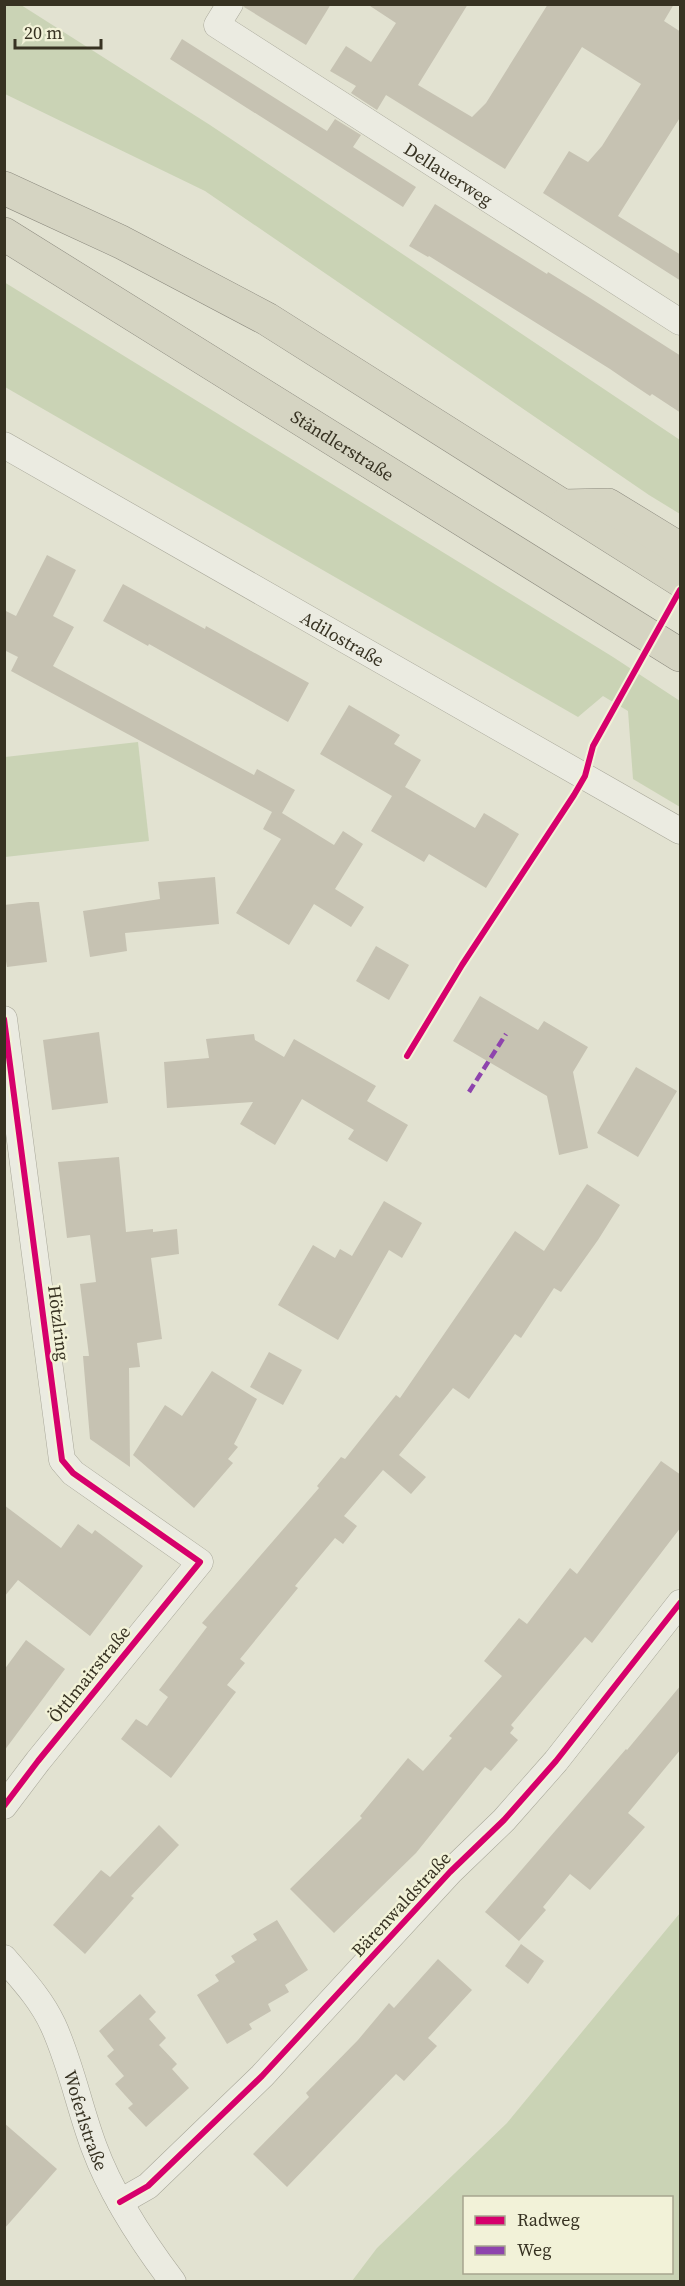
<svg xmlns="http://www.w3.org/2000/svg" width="685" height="2286" font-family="'Source Serif 4',serif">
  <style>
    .green { fill: #cad3b5; fill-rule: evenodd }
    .building { fill: #c6c2b2 }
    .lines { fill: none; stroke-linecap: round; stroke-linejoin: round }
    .street-casing { stroke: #a8a799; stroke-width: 27 }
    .highway-casing { stroke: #8e8c80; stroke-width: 34 }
    .street { stroke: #ebebe1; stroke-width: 26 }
    .highway { stroke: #d5d4c2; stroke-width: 33 }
    .quiet { stroke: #8e44ad; stroke-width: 4.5; stroke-dasharray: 9 4.5; stroke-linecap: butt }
    .cycleway-casing { stroke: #f2f2d8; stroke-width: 10 }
    .cycleway { stroke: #d6006c; stroke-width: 6 }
    .labels { text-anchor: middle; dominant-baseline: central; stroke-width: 5; stroke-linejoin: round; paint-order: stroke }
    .street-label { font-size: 18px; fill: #373222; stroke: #f2f2d8 }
  </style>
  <rect width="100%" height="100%" fill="#e2e2d1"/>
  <g class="green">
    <path d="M5 4 21 5 210 125 680 440V514L649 495 205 191 5 94Z"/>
    <path d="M4 282 613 657 680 701V807L633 779 628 711 603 696 578 717 5 387Z"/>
    <path d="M138 742 149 841 5 857V757Z"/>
    <path d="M680 1913 679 2281H352L377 2248 507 2123ZM464 2198H672V2272H464Z"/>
  </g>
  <g class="building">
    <path d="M245 4H331L306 45 244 7Z"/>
    <path d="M367 4H468L418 85 472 117 486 103 548 4H674L664 21 681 32V116L618 216 681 255V281L543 193 569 151 588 162 602 146 641 84 582 47 505 169 386 95 377 110 351 93 356 86 330 71 346 46 371 62 396 23Z"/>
    <path d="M182 39 327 131 335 119 361 135 353 147 416 187 403 207 170 59Z"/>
    <path d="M435 204 547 274 548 272 590 298 681 356V413L652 394 650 396 629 382 610 369 429 256 428 257 409 246Z"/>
    <path d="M47 555 76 570 53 616 74 627 53 666 254 775 257 769 295 790 282 813 334 845 343 831 363 844 335 889 364 907 351 927 314 904 289 945 236 913 281 839 263 829 272 812 11 671 18 657 4 650V610L16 616Z"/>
    <path d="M123 584 205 629 206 626 309 683 288 722 149 644 148 646 103 621Z"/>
    <path d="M349 705 400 735 394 744 421 760 405 787 475 828 484 813 519 834 486 888 429 854 424 862 371 831 392 796 320 754Z"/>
    <path d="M215 877 219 924 125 933 127 951 90 957 83 911 160 899 158 882Z"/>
    <path d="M29 902H39L47 962 7 967 4 950V905Z"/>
    <path d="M376 946 409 965 389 1000 356 981Z"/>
    <path d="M480 996 538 1030 544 1021 588 1047 573 1072 588 1148 559 1155 547 1096 453 1041Z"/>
    <path d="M99 1032 108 1103 52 1110 43 1040Z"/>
    <path d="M254 1034 255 1040 284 1057 294 1039 376 1086 367 1101 408 1125 387 1162 348 1139 354 1130 302 1099 275 1145 240 1124 253 1102 167 1108 164 1062 209 1058 206 1039Z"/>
    <path d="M636 1067 677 1091 638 1157 597 1133Z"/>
    <path d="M119 1157 126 1232 153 1229V1232L177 1229 179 1254 151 1258 162 1339 137 1343 140 1367 129 1368 130 1467 90 1439 83 1356H89L80 1284 96 1282 90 1235 67 1238 58 1162Z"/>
    <path d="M587 1184 620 1205 598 1240 561 1292 554 1288 521 1338 515 1334 469 1399 453 1388 399 1455 426 1477 411 1494 383 1470 344 1516 357 1526 343 1544 335 1538 295 1586 298 1588 240 1659 245 1663 227 1685 236 1692 171 1778 121 1739 136 1719 147 1726 168 1697 159 1690 207 1627 202 1623 319 1488 317 1486 341 1457 345 1459 396 1395 400 1398 515 1231 544 1251Z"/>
    <path d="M384 1201 422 1223 402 1258 389 1250 338 1340 278 1305 313 1245 335 1258 340 1249 352 1256Z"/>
    <path d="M269 1352 302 1370 283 1405 250 1387Z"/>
    <path d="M212 1371 257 1399 234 1444 238 1447 228 1459 233 1463 194 1508 133 1455 165 1405 182 1416Z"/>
    <path d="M661 1461 681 1475V1527L592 1643 585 1637 511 1725 514 1728 510 1733 518 1740 491 1771 485 1767 416 1853 334 1933 290 1889 362 1818 360 1816 408 1758 423 1771 452 1738 449 1736 502 1676 484 1661 519 1618 527 1624 570 1568 577 1574Z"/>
    <path d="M4 1505 61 1548 78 1524 92 1534 95 1530 143 1566 90 1636 18 1580 4 1597Z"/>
    <path d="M26 1640 65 1669 4 1751V1670Z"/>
    <path d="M681 1685V1749L628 1813 645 1827 590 1890 570 1874 543 1907 546 1910 519 1941 485 1912 626 1749 627 1750Z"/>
    <path d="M159 1825 179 1845 131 1896 134 1898 85 1954 53 1925 101 1870 110 1877Z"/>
    <path d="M277 1920 308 1970 285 1985 289 1992 268 2004 271 2011 249 2024 252 2029 227 2044 197 1995 219 1981 215 1975 235 1962 231 1956 257 1940 253 1934Z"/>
    <path d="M521 1944 544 1961 528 1984 505 1966Z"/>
    <path d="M438 1959 472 1990 428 2038 437 2046 404 2081 396 2074 287 2187 253 2154 309 2097 306 2093 358 2040 389 2003 394 2008Z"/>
    <path d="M140 1994 156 2012 149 2019 166 2038 159 2045 177 2064 172 2069 189 2088 146 2127 128 2108 133 2104 115 2084 124 2076 107 2056 114 2050 99 2031Z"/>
    <path d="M4 2123 57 2169 4 2229Z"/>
  </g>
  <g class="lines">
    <g class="street-casing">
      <g id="street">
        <path id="s1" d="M230 4 217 25 680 322"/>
        <path id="s2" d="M4 445 680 831"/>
        <path d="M4 1019 62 1460 73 1473 200 1562 38 1761 4 1806"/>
        <path id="s3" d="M4 1958C22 1979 41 1999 53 2025 71 2064 79 2107 94 2147 112 2196 142 2241 173 2282"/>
        <path d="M120 2202 148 2186 262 2076 450 1872 504 1820 556 1761 680 1603"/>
      </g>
    </g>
    <g class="highway-casing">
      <g id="highway">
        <path d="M4 188 121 242 267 319 680 580"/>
        <path id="s4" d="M4 234 680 655"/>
        <path d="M563 506 608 505 680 549"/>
      </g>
    </g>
    <use href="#street" class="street"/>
    <use href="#highway" class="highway"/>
    <path class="quiet" d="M469 1092 506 1034"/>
    <g class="cycleway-casing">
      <g id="cycleway">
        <path d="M4 1019 62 1460 73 1473 200 1562 38 1761 4 1806"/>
        <path d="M407 1056 462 965 574 795 585 776 593 746 680 590"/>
        <path d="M120 2202 148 2186 262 2076 450 1872 504 1820 556 1761 680 1603"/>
      </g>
    </g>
    <use href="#cycleway" class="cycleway"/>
  </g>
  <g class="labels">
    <g class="street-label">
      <text stroke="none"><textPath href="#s1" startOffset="300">Dellauerweg</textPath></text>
      <text stroke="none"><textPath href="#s4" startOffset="399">Ständlerstraße</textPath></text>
      <text stroke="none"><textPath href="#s2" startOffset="390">Adilostraße</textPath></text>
      <text transform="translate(59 1323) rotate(83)">Hötzlring</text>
      <text transform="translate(89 1674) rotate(-51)">Öttlmairstraße</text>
      <text transform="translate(401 1904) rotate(-47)">Bärenwaldstraße</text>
      <text stroke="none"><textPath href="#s3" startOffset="184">Woferlstraße</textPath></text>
    </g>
  </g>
  <rect width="685" height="2286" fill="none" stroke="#373222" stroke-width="12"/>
  <rect x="463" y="2196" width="210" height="78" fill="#f2f2d8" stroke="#a7a58f" stroke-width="1.5"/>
  <rect x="475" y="2216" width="30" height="9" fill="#d6006c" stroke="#a7a58f" stroke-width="1.5"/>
  <text x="517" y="2226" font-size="18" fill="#373222">Radweg</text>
  <rect x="475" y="2246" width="30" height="9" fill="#8e44ad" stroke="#a7a58f" stroke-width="1.5"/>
  <text x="517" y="2256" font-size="18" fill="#373222">Weg</text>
  <path d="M15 39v9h86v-9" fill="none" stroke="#373222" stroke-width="3"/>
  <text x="24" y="39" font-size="18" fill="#373222" stroke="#f2f2d8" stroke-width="4.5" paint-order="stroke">20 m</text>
</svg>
